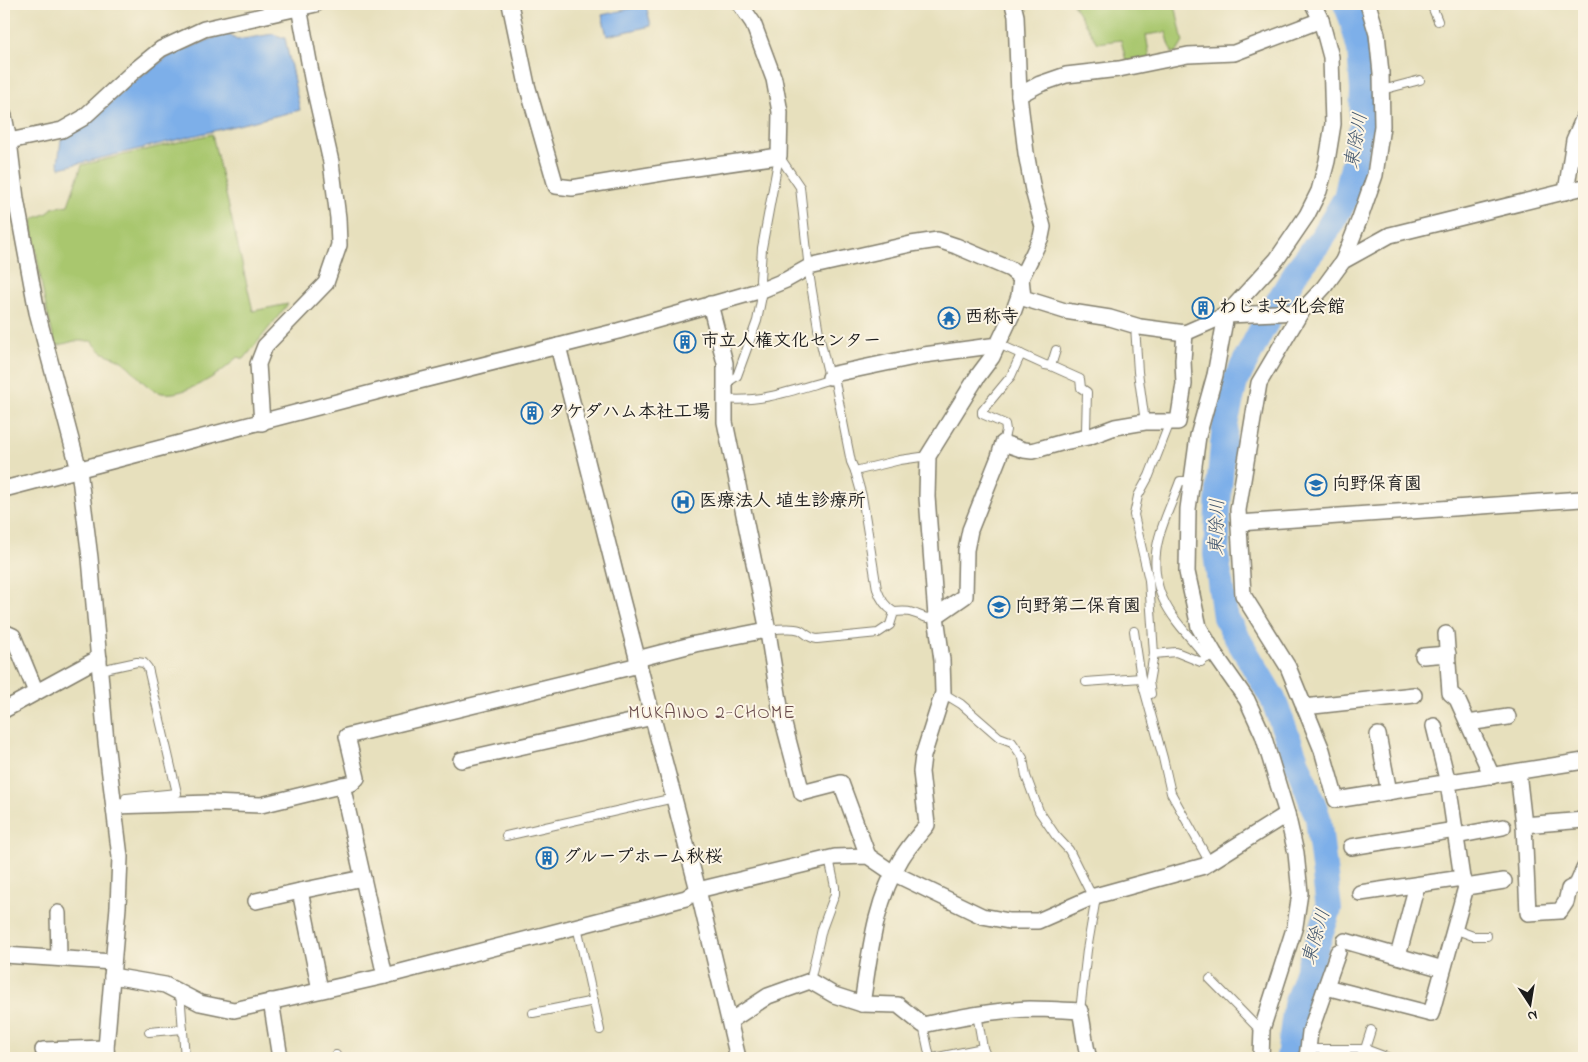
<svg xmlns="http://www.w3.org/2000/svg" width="1588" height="1062" font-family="'Indie Flower','Klee One',sans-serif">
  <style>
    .green { fill: #a9c76e; stroke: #627245 }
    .water { fill: #7dafe9; stroke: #4c6682 }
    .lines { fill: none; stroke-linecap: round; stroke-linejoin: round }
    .river { stroke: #7dafe9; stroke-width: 26 }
    .lane-casing { stroke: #827e6c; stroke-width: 10 }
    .street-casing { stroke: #827e6c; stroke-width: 18 }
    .lane { stroke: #fff; stroke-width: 8 }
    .street { stroke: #fff; stroke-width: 15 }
    .labels { text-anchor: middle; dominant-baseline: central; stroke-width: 4; stroke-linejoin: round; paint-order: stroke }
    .poi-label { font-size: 18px; font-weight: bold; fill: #1c1c1c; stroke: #fcf5e5; text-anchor: start }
    .water-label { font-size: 19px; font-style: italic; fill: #43576e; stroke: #fcf5e5 }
    .neighbourhood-label { font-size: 19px; letter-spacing: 1px; fill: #6a4c4c; stroke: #fcf5e5 }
  </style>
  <rect width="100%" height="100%" fill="#fcf5e5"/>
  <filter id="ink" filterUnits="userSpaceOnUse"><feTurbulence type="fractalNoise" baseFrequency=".02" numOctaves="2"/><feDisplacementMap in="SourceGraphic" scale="10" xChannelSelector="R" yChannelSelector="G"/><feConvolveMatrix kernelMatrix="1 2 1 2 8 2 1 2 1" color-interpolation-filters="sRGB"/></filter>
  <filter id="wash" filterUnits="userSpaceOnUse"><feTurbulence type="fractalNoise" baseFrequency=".0096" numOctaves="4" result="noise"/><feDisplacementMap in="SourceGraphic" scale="20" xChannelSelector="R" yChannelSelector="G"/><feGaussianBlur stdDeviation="1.12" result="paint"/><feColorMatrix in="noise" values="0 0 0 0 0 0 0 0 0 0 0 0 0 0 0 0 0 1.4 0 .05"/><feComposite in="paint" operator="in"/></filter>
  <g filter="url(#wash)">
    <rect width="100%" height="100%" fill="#e7e0bd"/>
    <g class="green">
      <path d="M1073 4H1175L1183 42 1177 52 1172 53 1166 32 1146 35 1150 58 1126 61 1121 40 1097 43Z"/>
      <path d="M212 134 253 311 288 304 244 359 237 357C224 373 184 397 162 393 145 390 136 371 123 362 117 357 109 356 102 352 98 349 95 344 91 341H74L56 346C44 306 38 265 32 224L33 219 48 213 52 208 68 205 82 165Z"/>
    </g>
    <g class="water">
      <path d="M646 5 651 26 607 36 602 15Z"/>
      <path d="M226 33 237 40 273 34 285 38 300 110 60 168 58 163 61 140 90 123 128 86 169 56Z"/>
    </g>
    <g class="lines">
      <path class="river" d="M1289 1058 1296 1005 1329 909 1318 818 1273 699 1225 617 1216 554 1219 488 1225 425 1235 382 1262 329 1298 269 1323 237 1346 198 1362 126 1363 90 1360 50 1352 19 1346 4"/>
    </g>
  </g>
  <g filter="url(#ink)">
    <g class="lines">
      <g class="lane-casing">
        <g id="lane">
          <path d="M1431 4 1438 21"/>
          <path d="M1382 90 1420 80"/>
          <path d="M779 156 800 187 810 279 820 339 828 373 835 382 851 462 855 471 862 496 877 589C880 598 886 607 894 612"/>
          <path d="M1135 326 1138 372 1145 422"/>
          <path d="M998 345 1003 346 1045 365 1051 366 1080 379 1081 388 1087 392 1086 430 1088 437"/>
          <path d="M1051 366 1056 350"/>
          <path d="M725 384 737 376 757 321 762 296 760 280 762 248 779 156"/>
          <path d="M725 399C760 403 794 390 828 380L830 377"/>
          <path d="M1003 443 1006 430 1005 424 982 414V411L1011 376 1021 354"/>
          <path d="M855 471 900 460 928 456"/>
          <path d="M1192 481H1180C1169 512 1152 540 1156 573 1157 582 1159 591 1163 599 1173 621 1192 639 1207 658"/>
          <path d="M767 630C776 629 791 627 800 630 807 634 808 638 817 639L878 633 890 625 894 612C911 610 912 613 927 618L936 616"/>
          <path d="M1134 631 1141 678 1163 758 1171 793 1210 863"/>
          <path d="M1154 654 1149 580 1134 515 1138 496 1149 476 1170 422"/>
          <path d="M100 670 137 662 144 663 148 668 177 793 126 798"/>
          <path d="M1086 682 1141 678"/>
          <path d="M943 693 961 704 999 737 1012 742 1023 758 1026 776 1039 811 1056 836 1069 850 1089 890 1095 896V903L1087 950 1080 1011"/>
          <path d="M1151 694 1149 682 1154 654 1176 652 1201 662 1210 655"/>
          <path d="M506 836 674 798"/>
          <path d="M577 926 600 1030"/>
          <path d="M1454 929 1473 936H1487"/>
          <path d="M1210 979 1256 1026 1262 1029"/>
          <path d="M810 981 822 929 835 894V887L829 858"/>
          <path d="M180 992 185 1058"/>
          <path d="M533 1013 594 1001"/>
          <path d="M977 1014 983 1048"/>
          <path d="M923 1025 930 1058"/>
          <path d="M149 1032 183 1029"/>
          <path d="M1308 1049H1365L1389 1058"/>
          <path d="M1365 1049 1371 1030"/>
          <path d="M336 1055V1058"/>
          <path d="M933 1058 983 1048 987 1058"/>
        </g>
      </g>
      <g class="street-casing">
        <g id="street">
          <path d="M510 4 527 85 556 186 572 188 674 171 779 156 780 112 774 79 753 23 740 4"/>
          <path d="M1019 95 1040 84 1066 75 1119 69 1188 55 1234 53 1321 20"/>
          <path d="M4 116 9 141 16 199 37 312 79 470 90 558 106 742 120 857 118 907 106 1048 107 1058"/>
          <path d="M9 141 62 130 83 118 134 71 161 49 204 29 316 4"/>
          <path d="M1584 187 1390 235 1343 261 1324 287 1301 312 1259 383 1238 510 1243 595 1288 667 1322 750 1336 800 1584 761"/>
          <path d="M1566 192 1574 140 1584 117"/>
          <path d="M1343 261 1360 218 1375 175 1382 126 1381 73 1377 34 1368 4"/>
          <path d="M710 304 725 363V422L767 626 781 713 802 793 841 783 868 856"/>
          <path d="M558 346 622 600 698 890 738 1058"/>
          <path d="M830 377 834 374 924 355 998 345"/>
          <path d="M262 423 258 364 265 346 326 283 339 245 338 218 331 162 312 78 299 7"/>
          <path d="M4 489 383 390 618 331 762 290 786 280 809 267 911 244 938 240 956 246 1010 269 1021 278 1023 298 1065 311 1110 318 1140 327 1185 333 1226 315 1301 312"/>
          <path d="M1239 523 1581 499"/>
          <path d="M936 616 965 596 966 550 970 530 999 457 1003 443 1024 450 1032 451 1064 442 1088 437 1115 427 1145 422H1178L1184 384 1183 360 1185 333"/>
          <path d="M4 632 13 636 36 692"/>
          <path d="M1446 634 1450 693 1457 699 1492 776"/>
          <path d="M1423 656 1448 654"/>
          <path d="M637 659 695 644 767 630"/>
          <path d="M1304 707 1414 695"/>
          <path d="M4 710 99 658"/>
          <path d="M1468 723 1508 717"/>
          <path d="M1378 735 1389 792"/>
          <path d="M461 760 653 717"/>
          <path d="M1518 772 1524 825 1528 913 1560 911 1566 902 1569 889 1577 885 1584 869"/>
          <path d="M342 785 385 976"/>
          <path d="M114 806 210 803 261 805 352 783 357 778 347 736 639 665"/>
          <path d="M1524 825 1584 820"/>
          <path d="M1456 836 1503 827"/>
          <path d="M1351 847 1455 830"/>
          <path d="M1466 887 1504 881"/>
          <path d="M1360 893 1462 878"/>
          <path d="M256 901 300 891"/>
          <path d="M58 913 59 958"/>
          <path d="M1345 941 1443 969"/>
          <path d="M4 955 113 962"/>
          <path d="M1398 956 1417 885"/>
          <path d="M112 976 165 985 200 1003 234 1010 385 976 686 898 698 890 835 857 868 856 893 873 982 916 1009 921H1038L1095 896 1204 866 1287 814"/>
          <path d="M1326 987 1431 1014 1466 887 1462 878 1448 783 1434 726"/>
          <path d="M320 990 300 891 363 878"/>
          <path d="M271 1001 280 1058"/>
          <path d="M862 1004C870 954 874 903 901 859 908 847 918 836 927 825L921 772 923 756 943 693 942 660 936 616 927 497 928 456 977 377 992 357 1014 310 1019 296 1021 278 1033 254 1041 237 1043 227 1033 190 1026 153 1019 95 1016 16 1013 4"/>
          <path d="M730 1021 768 996 810 981 834 995 862 1004 898 1005 923 1025C958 1017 994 1010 1030 1009 1046 1009 1063 1010 1080 1011 1084 1027 1084 1043 1089 1058"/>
          <path d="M43 1050 106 1048"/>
          <path d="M1261 1058 1262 1029 1295 926 1300 893 1296 853 1287 814 1263 735 1247 700 1214 653 1199 627 1187 572 1188 509 1198 436 1215 375 1226 315 1277 259 1307 215 1319 191 1327 161 1333 124 1331 57 1321 20 1313 4"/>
          <path d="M1307 1058 1310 1032 1338 952"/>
        </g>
      </g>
      <use href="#lane" class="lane"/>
      <use href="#street" class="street"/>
    </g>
  </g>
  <defs>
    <g id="building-ring" transform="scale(1.125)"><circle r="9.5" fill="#fcf5e5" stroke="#1f6fb2" stroke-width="1.5"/><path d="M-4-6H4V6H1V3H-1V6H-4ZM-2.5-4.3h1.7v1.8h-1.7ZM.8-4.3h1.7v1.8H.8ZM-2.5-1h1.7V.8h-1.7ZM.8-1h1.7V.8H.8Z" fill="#1f6fb2"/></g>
    <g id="temple-ring" transform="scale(1.125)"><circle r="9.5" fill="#fcf5e5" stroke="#1f6fb2" stroke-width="1.5"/><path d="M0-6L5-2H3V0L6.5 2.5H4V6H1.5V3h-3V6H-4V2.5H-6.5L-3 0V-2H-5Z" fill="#1f6fb2"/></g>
    <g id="school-ring" transform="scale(1.125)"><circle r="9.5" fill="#fcf5e5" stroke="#1f6fb2" stroke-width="1.5"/><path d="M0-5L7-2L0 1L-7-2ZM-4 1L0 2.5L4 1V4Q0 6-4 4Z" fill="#1f6fb2"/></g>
    <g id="hospital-ring" transform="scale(1.125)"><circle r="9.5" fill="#fcf5e5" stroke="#1f6fb2" stroke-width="1.5"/><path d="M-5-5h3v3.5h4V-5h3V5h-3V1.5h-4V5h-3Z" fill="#1f6fb2"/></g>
  </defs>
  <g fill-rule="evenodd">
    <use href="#building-ring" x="1203" y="308"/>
    <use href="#temple-ring" x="949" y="318"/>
    <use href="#building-ring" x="685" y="342"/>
    <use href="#building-ring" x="532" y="413"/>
    <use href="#school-ring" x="1316" y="485"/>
    <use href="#hospital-ring" x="683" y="502"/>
    <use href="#school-ring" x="999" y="607"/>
    <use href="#building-ring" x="547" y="858"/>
  </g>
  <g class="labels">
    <g class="poi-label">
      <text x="1219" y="308">わじま文化会館</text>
      <text x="965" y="318">西称寺</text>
      <text x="701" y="342">市立人権文化センター</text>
      <text x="548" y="413">タケダハム本社工場</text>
      <text x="1332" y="485">向野保育園</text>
      <text x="699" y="502">医療法人 埴生診療所</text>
      <text x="1015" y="607">向野第二保育園</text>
      <text x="563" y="858">グループホーム秋桜</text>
    </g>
    <g class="water-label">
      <text transform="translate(1357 141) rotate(-80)">東除川</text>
      <text transform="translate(1218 527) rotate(-89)">東除川</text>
      <text transform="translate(1317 937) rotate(-73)">東除川</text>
    </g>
    <g class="neighbourhood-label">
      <text x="712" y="713">MUKAINO 2-CHOME</text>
    </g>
  </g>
  <rect width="1588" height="1062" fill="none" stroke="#fcf5e5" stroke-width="20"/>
  <g transform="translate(1530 1004) rotate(168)" stroke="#fcf5e5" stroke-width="4" paint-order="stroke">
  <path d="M0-4L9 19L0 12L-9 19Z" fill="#1c1c1c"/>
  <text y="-8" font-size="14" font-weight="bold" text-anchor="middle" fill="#1c1c1c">N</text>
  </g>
</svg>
